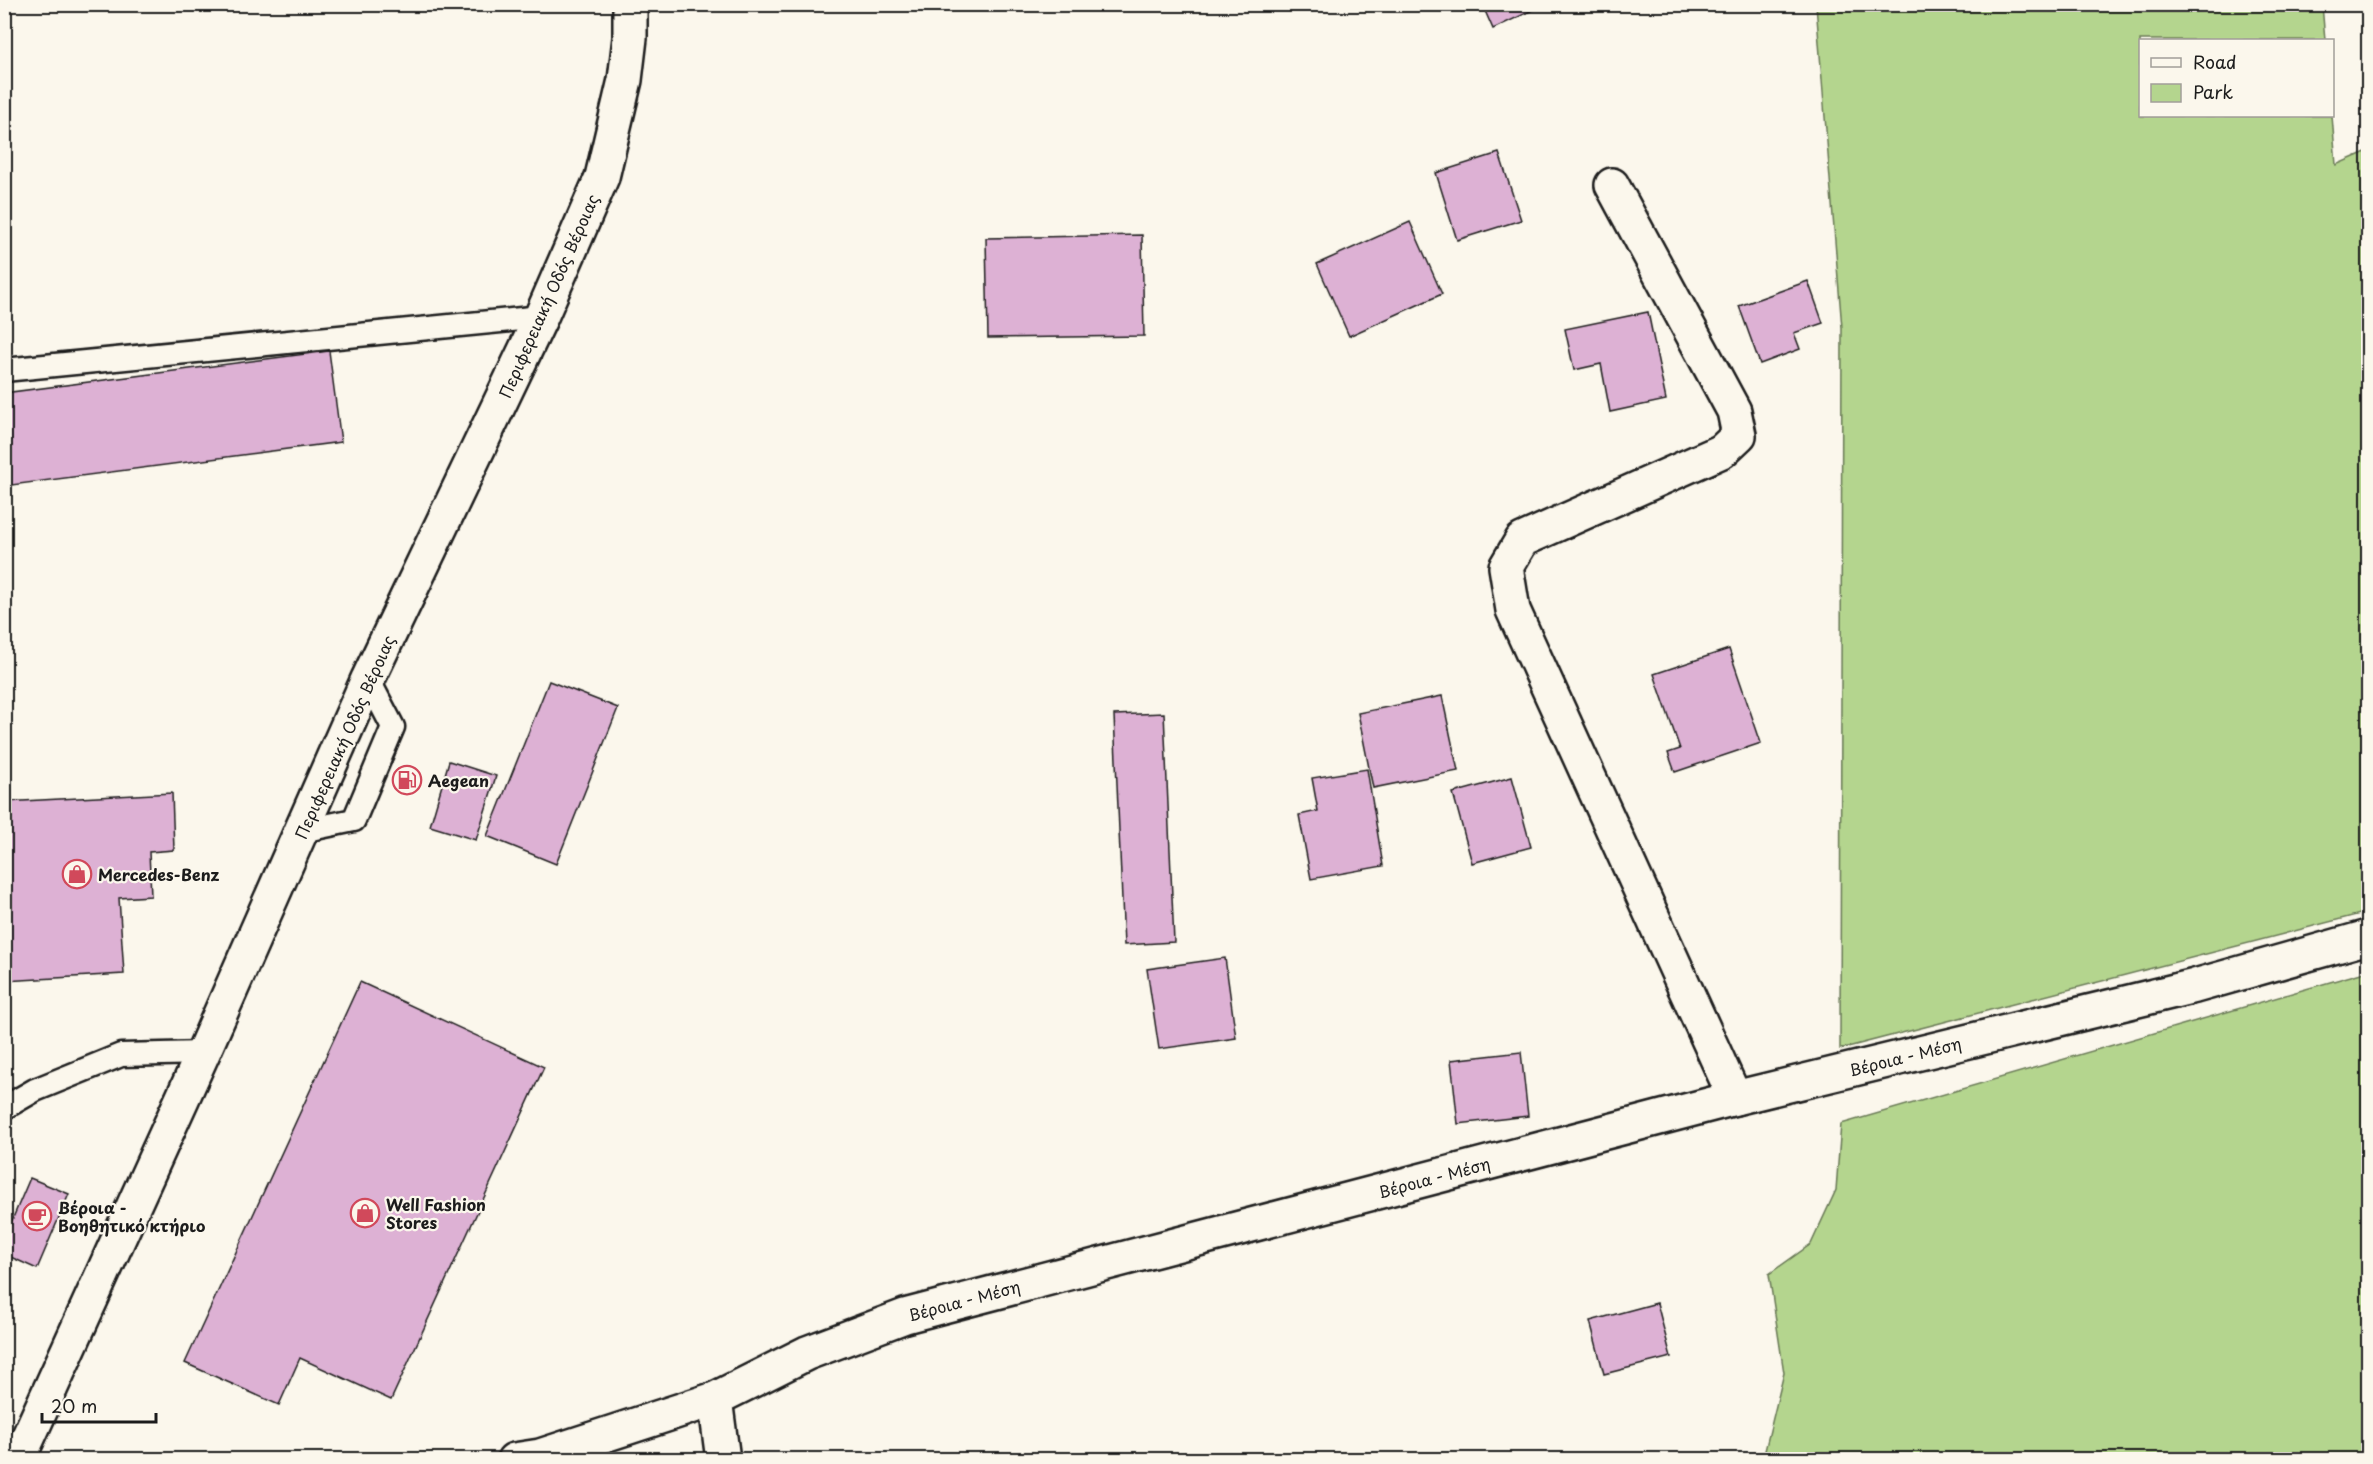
<svg xmlns="http://www.w3.org/2000/svg" width="2373" height="1464" font-family="'Playpen Sans',sans-serif">
  <style>
    .green { fill: #b4d58e; stroke: #687855; stroke-width: 1.5 }
    .building { fill: #ddb1d4; stroke: #1c1c1c; stroke-width: 1.5 }
    .lines { fill: none; stroke-linecap: round; stroke-linejoin: round }
    .lane-casing { stroke: #1c1c1c; stroke-width: 27 }
    .street-casing { stroke: #1c1c1c; stroke-width: 38 }
    .secondary-casing { stroke: #1c1c1c; stroke-width: 38 }
    .primary-casing { stroke: #1c1c1c; stroke-width: 38 }
    .lane { stroke: #fbf7ec; stroke-width: 22 }
    .street { stroke: #fbf7ec; stroke-width: 33 }
    .secondary { stroke: #fbf7ec; stroke-width: 33 }
    .primary { stroke: #fbf7ec; stroke-width: 33 }
    .labels { text-anchor: middle; dominant-baseline: central; stroke-width: 4.5; stroke-linejoin: round; paint-order: stroke }
    .street-label { font-size: 16px; fill: #1c1c1c; stroke: #fbf7ec }
    .poi-label { font-size: 16px; font-weight: bold; fill: #1c1c1c; stroke: #fbf7ec; text-anchor: start }
  </style>
  <rect width="100%" height="100%" fill="#fbf7ec"/>
  <filter id="ink" filterUnits="userSpaceOnUse"><feTurbulence type="fractalNoise" baseFrequency=".0167" numOctaves="2"/><feDisplacementMap in="SourceGraphic" scale="12" xChannelSelector="R" yChannelSelector="G"/><feConvolveMatrix kernelMatrix="1 2 1 2 8 2 1 2 1" color-interpolation-filters="sRGB"/></filter>
  <g filter="url(#ink)">
    <g class="green">
      <path d="M1816 5H2322L2325 40H2140V116H2332L2336 165 2368 151V912L1840 1049 1842 328Z"/>
      <path d="M2368 971V1459H1763L1784 1373 1769 1274 1811 1244 1836 1190 1841 1124Z"/>
    </g>
    <g class="building">
      <path d="M1482 4H1545L1493 29Z"/>
      <path d="M1499 153 1521 220 1457 240 1436 173Z"/>
      <path d="M1410 222 1442 294 1349 336 1317 264Z"/>
      <path d="M1142 235 1144 336 988 338 986 238Z"/>
      <path d="M1808 281 1823 323 1794 333 1800 349 1760 364 1739 306Z"/>
      <path d="M1648 312 1666 400 1610 412 1601 364 1574 370 1565 329Z"/>
      <path d="M329 351 341 442 4 486V393Z"/>
      <path d="M1729 649 1761 743 1675 772 1668 753 1680 749 1654 674Z"/>
      <path d="M549 681 618 708 556 864 487 836Z"/>
      <path d="M1442 696 1458 771 1373 788 1358 713Z"/>
      <path d="M1164 713 1174 942 1124 945 1114 715Z"/>
      <path d="M449 761 496 776 476 840 430 826Z"/>
      <path d="M1367 769 1383 866 1311 879 1299 815 1318 811 1312 778Z"/>
      <path d="M1512 777 1531 847 1472 863 1453 793Z"/>
      <path d="M172 793 174 850 149 852 151 896 119 898 124 974 4 981V802Z"/>
      <path d="M1225 958 1236 1038 1159 1049 1147 969Z"/>
      <path d="M360 982 544 1067 391 1400 300 1358 279 1405 185 1363Z"/>
      <path d="M1521 1052 1528 1116 1458 1124 1451 1060Z"/>
      <path d="M30 1178 69 1194 37 1269 4 1254V1239Z"/>
      <path d="M1657 1303 1671 1357 1604 1374 1590 1321Z"/>
    </g>
    <g class="lines">
      <g class="lane-casing">
        <g id="lane">
          <path d="M4 370 541 317"/>
          <path d="M301 831 354 820 393 727 368 679"/>
          <path d="M4 1108 35 1090 121 1055 203 1053"/>
        </g>
      </g>
      <g class="street-casing">
        <g id="street">
          <path d="M1612 185 1734 411 1739 435 1722 451 1522 540 1506 567 1513 610 1735 1098"/>
          <path d="M715 1399 723 1460"/>
        </g>
      </g>
      <g class="secondary-casing">
        <path id="secondary" d="M514 1460 540 1456 715 1399 807 1353 905 1316 1735 1098 2195 986 2368 937"/>
      </g>
      <g class="primary-casing">
        <path id="primary" d="M18 1460 203 1053 368 679 541 317 602 177 625 80 630 38V4"/>
      </g>
      <use href="#lane" class="lane"/>
      <use href="#street" class="street"/>
      <use href="#secondary" class="secondary"/>
      <use href="#primary" class="primary"/>
    </g>
  </g>
  <defs>
    <g id="fuel-ring" transform="scale(1.5)"><circle r="9.5" fill="#fbf7ec" stroke="#d1495b" stroke-width="1.5"/><path d="M-5.5-6h7V0h2V4h1.3V-2.5L3-4.5l.8-.8L6-3V5H2.5V1h-1V6h-7ZM-4.2-4.7v3.2H.2V-4.7Z" fill="#d1495b"/></g>
    <g id="shop-ring" transform="scale(1.5)"><circle r="9.5" fill="#fbf7ec" stroke="#d1495b" stroke-width="1.5"/><path d="M-5-2.5h2.3a2.7 3.5 0 0 1 5.4 0H5L5.5 6h-11ZM-1.5-2.5h3a1.5 2.3 0 0 0-3 0Z" fill="#d1495b"/></g>
    <g id="cafe-ring" transform="scale(1.5)"><circle r="9.5" fill="#fbf7ec" stroke="#d1495b" stroke-width="1.5"/><path d="M-5.5-4.5H6V0H3Q3 3.5 0 3.5H-2.5Q-5.5 3.5-5.5 0ZM3-3.2v2h1.7v-2ZM-6 4.5H4V6H-6Z" fill="#d1495b"/></g>
  </defs>
  <g fill-rule="evenodd">
    <use href="#fuel-ring" x="407" y="780"/>
    <use href="#shop-ring" x="77" y="874"/>
    <use href="#shop-ring" x="365" y="1213"/>
    <use href="#cafe-ring" x="37" y="1216"/>
  </g>
  <g class="labels">
    <g class="street-label">
      <text transform="translate(548 296) rotate(-66)">Περιφερειακή Οδός Βέροιας</text>
      <text transform="translate(344 737) rotate(-66)">Περιφερειακή Οδός Βέροιας</text>
      <text transform="translate(1905 1056) rotate(-14)">Βέροια - Μέση</text>
      <text transform="translate(1434 1177) rotate(-15)">Βέροια - Μέση</text>
      <text transform="translate(964 1300) rotate(-15)">Βέροια - Μέση</text>
    </g>
    <g class="poi-label">
      <text x="428" y="780">Aegean</text>
      <text x="98" y="874">Mercedes-Benz</text>
      <text x="386" y="1204">Well Fashion<tspan x="386" dy="18">Stores</tspan></text>
      <text x="58" y="1207">Βέροια -<tspan x="58" dy="18">Βοηθητικό κτήριο</tspan></text>
    </g>
  </g>
  <rect width="2373" height="1464" fill="none" stroke="#fbf7ec" stroke-width="24"/>
  <rect x="12" y="12" width="2349" height="1440" fill="none" stroke="#1c1c1c" stroke-width="2" filter="url(#ink)"/>
  <rect x="2139" y="39" width="195" height="78" fill="#fbf7ec" stroke="#a29f99" stroke-width="1.5"/>
  <rect x="2151" y="58" width="30" height="9" fill="#fbf7ec" stroke="#a29f99" stroke-width="1.5"/>
  <text x="2193" y="69" font-size="18" fill="#1c1c1c">Road</text>
  <rect x="2151" y="84" width="30" height="18" fill="#b4d58e" stroke="#a29f99" stroke-width="1.5"/>
  <text x="2193" y="99" font-size="18" fill="#1c1c1c">Park</text>
  <path d="M42 1413v9h114v-9" fill="none" stroke="#1c1c1c" stroke-width="3"/>
  <text x="51" y="1413" font-size="18" fill="#1c1c1c" stroke="#fbf7ec" stroke-width="4.5" paint-order="stroke">20 m</text>
</svg>
